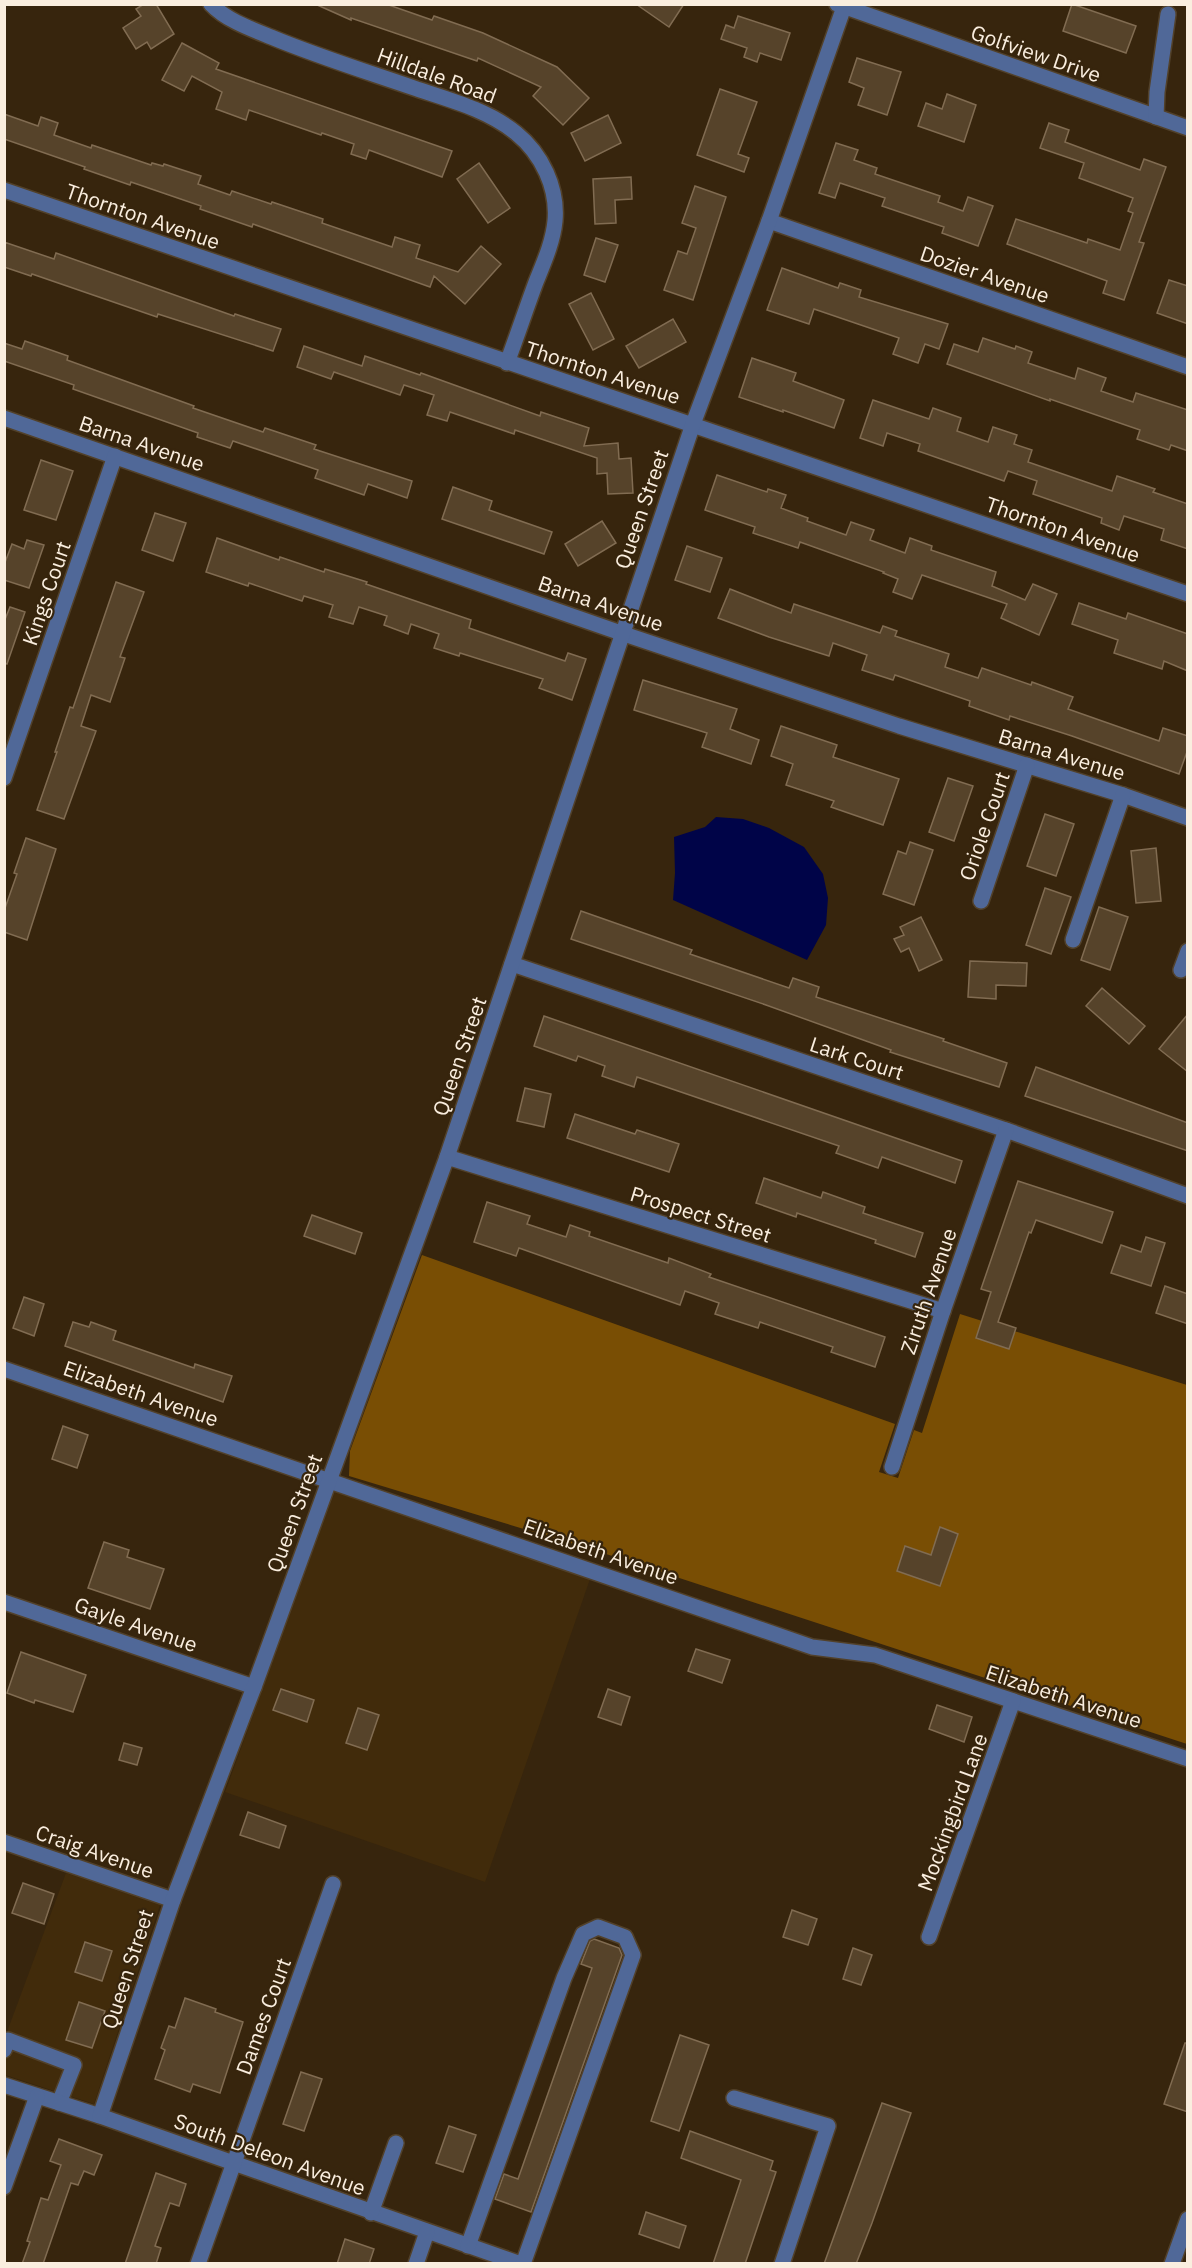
<svg xmlns="http://www.w3.org/2000/svg" width="1192" height="2268" font-family="'IBM Plex Sans',sans-serif">
  <style>
    .built { fill: #412b0b }
    .forest { fill: #794e04 }
    .water { fill: #000448 }
    .building { fill: #56432a; stroke: #816c52; stroke-width: 1.5 }
    .lines { fill: none; stroke-linecap: round; stroke-linejoin: round }
    .minor-casing { stroke: #52412a; stroke-width: 18 }
    .minor { stroke: #506898; stroke-width: 15 }
    .labels { text-anchor: middle; dominant-baseline: central; stroke-width: 4.5; stroke-linejoin: round; paint-order: stroke }
    .street-label { font-size: 21px; fill: #faeedf; stroke: #37250d }
  </style>
  <rect width="100%" height="100%" fill="#37250d"/>
  <g class="built">
    <path d="M335 1491 590 1579 485 1882 225 1792Z"/>
    <path d="M66 1873 160 1905 94 2104 5 2075 4 2040Z"/>
  </g>
  <path class="forest" d="M422 1255 895 1424 879 1472 898 1478 914 1430 922 1433 960 1314 1187 1385V1744L600 1552 349 1476 350 1451Z"/>
  <path class="water" d="M716 817 743 819 769 828 804 847 823 874 828 898 826 925 807 960 673 900 675 873 674 837 705 827Z"/>
  <g class="building">
    <path d="M144 4H156L174 34 151 49 147 42 136 49 123 28 141 16 136 9Z"/>
    <path d="M315 4H386L432 20 434 16 483 33 557 67 589 98 563 125 533 96 541 87 478 58 477 61 351 18V20Z"/>
    <path d="M636 4H684L669 27Z"/>
    <path d="M1072 4 1136 26 1126 53 1063 31Z"/>
    <path d="M738 16 790 33 781 60 760 53 757 62 744 57 747 48 721 39 726 25 734 28Z"/>
    <path d="M182 43 219 63 216 69 452 151 442 177 369 150 366 159 351 154 354 144 322 133 321 135 249 110 246 120 216 109 222 92 192 76 184 91 162 80Z"/>
    <path d="M857 58 901 72 887 115 858 105 864 88 849 82Z"/>
    <path d="M720 89 757 102 738 154 749 158 744 172 697 155Z"/>
    <path d="M947 94 976 105 964 142 918 126 926 103 942 109Z"/>
    <path d="M4 114 38 126 41 117 58 123 54 135 91 148 92 145 151 165 152 163 163 166 164 164 201 176 198 184 230 195 232 191 271 204 272 202 323 219 322 223 392 247 395 237 420 245 416 258 458 272 481 246 501 264 465 304 434 276 430 287 253 224 252 227 200 209 201 206 131 182 130 185 84 169 85 167 4 139Z"/>
    <path d="M608 115 621 143 585 161 571 133Z"/>
    <path d="M1049 123 1069 130 1065 142 1140 170 1144 159 1166 167 1139 242 1144 243 1124 300 1103 293 1107 281 1007 244 1016 219 1087 243 1088 239 1120 250 1133 213 1128 211 1133 198 1079 178 1084 163 1040 148Z"/>
    <path d="M836 143 858 150 854 160 877 168 875 174 940 196 938 202 963 211 968 197 993 206 978 246 942 233 944 227 882 206 885 198 840 183 835 198 819 193Z"/>
    <path d="M479 163 510 208 488 223 457 179Z"/>
    <path d="M631 177 632 199 615 200 616 223 595 224 593 179Z"/>
    <path d="M695 186 726 197 693 300 664 290 678 251 687 254 696 228 682 223Z"/>
    <path d="M596 238 618 245 605 282 584 275Z"/>
    <path d="M4 242 54 259 56 253 234 316 235 314 281 329 273 351 158 314 157 317 32 274 31 276 4 267Z"/>
    <path d="M782 268 838 288 840 283 861 290 859 297 948 324 939 349 925 344 918 363 893 354 899 338 814 309 809 324 767 310Z"/>
    <path d="M1169 280 1188 286V324L1157 313Z"/>
    <path d="M591 293 614 339 593 350 569 304Z"/>
    <path d="M673 319 686 342 639 368 626 346Z"/>
    <path d="M983 338 1015 349 1016 346 1032 352 1028 363 1075 379 1078 368 1106 378 1101 391 1133 402 1136 393 1188 410V451L1171 445 1169 450 1137 439 1140 430 1050 399V401L947 364 954 344 978 352Z"/>
    <path d="M25 341 68 356 67 360 194 406 193 408 263 432 265 428 316 445 314 449 412 481 407 498 368 484 364 495 315 478 318 470 233 441 230 448 197 437 198 433 73 389 74 385 4 361V343L22 349Z"/>
    <path d="M304 346 362 366 365 356 420 375 421 373 540 416 541 412 589 428 584 446 618 443 619 459 631 458 633 493 608 494 607 473 597 474V458L515 430 514 434 450 412 447 421 427 415 434 395 404 385 400 395 334 372 331 379 297 367Z"/>
    <path d="M752 358 796 373 793 381 844 400 834 428 783 410V412L739 397Z"/>
    <path d="M873 400 929 419 933 408 961 418 957 431 988 442 993 427 1017 435 1014 444 1032 450 1028 462 1112 491 1117 476 1155 489 1153 492 1188 504V549L1161 540 1164 529 1124 516 1119 530 1101 523 1102 518 1033 494 1037 481 1008 471 1004 481 918 451 920 444 887 433 883 446 860 438Z"/>
    <path d="M41 460 73 471 56 520 24 510Z"/>
    <path d="M717 475 767 492 768 489 786 495 781 508 808 518 807 521 846 535 851 522 874 530 870 540 905 553 910 538 932 546 931 550 996 572 992 586 1025 600 1033 584 1057 594 1039 635 1001 618 1007 604 922 575 912 599 893 592 898 579 883 573 884 572 800 542 798 548 753 533 755 527 705 510Z"/>
    <path d="M453 487 492 501 489 510 552 532 544 554 442 519Z"/>
    <path d="M155 513 186 523 173 561 142 550Z"/>
    <path d="M602 521 616 543 578 566 565 544Z"/>
    <path d="M217 538 279 560 280 557 324 572 325 569 367 582 366 584 471 620 469 628 565 661 568 653 586 659 572 700 539 688 543 679 460 653 459 656 434 648 439 634 411 624 408 634 384 625 387 616 359 607 353 624 329 617 333 605 304 596 302 601 249 583 248 586 206 572Z"/>
    <path d="M27 540 44 545 29 588 4 580V565L12 544 24 549Z"/>
    <path d="M687 546 722 558 710 592 675 580Z"/>
    <path d="M116 582 144 592 120 657 125 658 110 702 91 695 81 726 96 731 64 819 37 810 57 752H55L70 707 73 708Z"/>
    <path d="M730 589 791 613 794 604 880 633 883 626 897 631 895 636 949 654 945 667 978 678 982 668 1031 685 1032 682 1073 697 1068 709 1159 741 1163 728 1188 736V749L1179 774 1072 736 1010 716 1009 720 969 706 970 701 895 675 893 680 862 670 867 655 833 643 829 656 769 637 718 618Z"/>
    <path d="M1079 603 1126 619 1128 613 1188 634V671L1164 661 1162 669 1114 653 1118 640 1072 624Z"/>
    <path d="M10 607 25 612 7 664 4 663V622Z"/>
    <path d="M643 680 737 709 730 729 759 740 751 764 702 747 707 733 634 710Z"/>
    <path d="M781 726 837 745 833 757 899 779 883 825 831 807 834 801 786 785 793 764 771 756Z"/>
    <path d="M948 778 973 786 954 841 929 832Z"/>
    <path d="M1045 814 1074 824 1056 876 1027 866Z"/>
    <path d="M26 838 56 849 27 940 4 932V911L17 874 14 873Z"/>
    <path d="M910 842 933 850 914 905 883 894 898 851 906 854Z"/>
    <path d="M1156 848 1161 901 1136 903 1131 851Z"/>
    <path d="M1045 888 1071 897 1051 954 1026 945Z"/>
    <path d="M1099 907 1128 917 1110 970 1081 960Z"/>
    <path d="M581 911 692 950 690 954 789 988 793 978 819 987 816 997 944 1039 943 1041 1007 1063 999 1087 890 1052 891 1050 766 1005 571 939Z"/>
    <path d="M921 917 942 960 919 971 909 948 901 952 894 939 904 935 900 927Z"/>
    <path d="M970 961 1027 963 1026 986 996 985V999L968 997Z"/>
    <path d="M1102 988 1145 1026 1129 1044 1086 1006Z"/>
    <path d="M1188 1014V1072L1159 1049Z"/>
    <path d="M544 1016 962 1161 955 1183 882 1157 878 1168 836 1153 839 1146 637 1077 634 1087 602 1076 605 1066 578 1056 576 1061 534 1046Z"/>
    <path d="M1036 1067 1188 1123V1151L1025 1096Z"/>
    <path d="M525 1088 551 1094 544 1127 517 1121Z"/>
    <path d="M575 1114 635 1134 637 1130 679 1144 669 1172 567 1138Z"/>
    <path d="M764 1178 821 1198 823 1192 865 1207 863 1213 923 1233 915 1257 875 1243 876 1240 797 1213 796 1217 756 1203Z"/>
    <path d="M1018 1181 1113 1212 1102 1243 1036 1220 1031 1233 1029 1232 998 1322 1016 1328 1009 1349 976 1338 991 1292 981 1289Z"/>
    <path d="M487 1202 530 1216 527 1224 566 1237 570 1225 590 1232 589 1236 668 1263 669 1258 711 1274 709 1277 885 1337 875 1367 831 1352 833 1347 760 1322 758 1328 715 1314 719 1303 685 1291 680 1305 519 1248 516 1256 474 1242Z"/>
    <path d="M312 1215 362 1233 355 1254 304 1236Z"/>
    <path d="M1146 1237 1165 1243 1151 1286 1111 1273 1121 1245 1141 1252Z"/>
    <path d="M1165 1286 1188 1294V1324L1156 1313Z"/>
    <path d="M24 1297 44 1304 34 1336 13 1328Z"/>
    <path d="M73 1322 89 1327 91 1322 116 1331 113 1340 194 1368 195 1364 232 1376 223 1402 65 1346Z"/>
    <path d="M63 1426 88 1435 77 1468 52 1459Z"/>
    <path d="M940 1527 958 1534 940 1586 897 1571 905 1546 931 1555Z"/>
    <path d="M104 1542 129 1550 127 1557 164 1569 150 1609 88 1588Z"/>
    <path d="M696 1649 730 1660 722 1683 688 1671Z"/>
    <path d="M21 1652 86 1675 73 1712 35 1700 34 1703 7 1693Z"/>
    <path d="M281 1689 314 1700 307 1722 273 1710Z"/>
    <path d="M608 1689 630 1697 621 1725 598 1717Z"/>
    <path d="M937 1705 972 1717 964 1742 929 1729Z"/>
    <path d="M358 1708 379 1715 367 1750 346 1743Z"/>
    <path d="M124 1743 142 1748 137 1765 119 1760Z"/>
    <path d="M248 1812 286 1826 279 1848 240 1835Z"/>
    <path d="M23 1883 54 1894 44 1924 12 1913Z"/>
    <path d="M792 1910 817 1919 808 1945 783 1937Z"/>
    <path d="M594 1939 619 1948 622 1955 531 2212 495 2199 504 2174 518 2179 592 1968 581 1964 590 1941Z"/>
    <path d="M85 1942 112 1951 102 1981 75 1972Z"/>
    <path d="M853 1948 872 1955 861 1985 843 1979Z"/>
    <path d="M185 1998 216 2009 215 2012 243 2022 220 2093 193 2084 190 2092 155 2079 165 2050 161 2048 169 2026 175 2028Z"/>
    <path d="M79 2002 105 2011 92 2048 66 2040Z"/>
    <path d="M680 2035 709 2045 679 2131 651 2121Z"/>
    <path d="M1185 2043H1188V2112L1164 2104Z"/>
    <path d="M301 2072 322 2079 304 2131 283 2124Z"/>
    <path d="M882 2103 911 2113 872 2223 856 2264H824Z"/>
    <path d="M449 2126 476 2135 463 2172 436 2163Z"/>
    <path d="M690 2131 773 2161 770 2170 776 2172 745 2264H713L741 2180 681 2158Z"/>
    <path d="M59 2139 102 2155 94 2175 84 2171 78 2185 71 2183 43 2264H22L30 2242 27 2241 41 2198 48 2200 61 2165 50 2161Z"/>
    <path d="M156 2173 186 2184 179 2206 170 2203 155 2246 161 2248 156 2264H125Z"/>
    <path d="M646 2212 686 2226 679 2248 639 2234Z"/>
    <path d="M345 2239 374 2249 369 2264H337Z"/>
  </g>
  <g class="lines">
    <g class="minor-casing">
      <g id="minor">
        <path d="M211 4C226 20 251 29 271 37 319 57 368 72 417 89 450 100 488 110 516 133 542 154 558 188 555 221 553 242 544 262 536 282 526 309 517 336 507 363"/>
        <path d="M837 4 1188 128"/>
        <path d="M1156 117 1157 92 1168 14"/>
        <path d="M4 190 1188 594"/>
        <path d="M769 221 1188 367"/>
        <path d="M4 418 621 633 899 726 1123 795 1188 818"/>
        <path d="M4 778 115 456"/>
        <path d="M981 901 1027 765"/>
        <path d="M1073 940 1123 795"/>
        <path d="M512 964 1006 1130 1188 1196"/>
        <path d="M1181 970 1188 951"/>
        <path d="M447 1157 943 1311"/>
        <path d="M4 1369 812 1647 875 1655 1188 1759"/>
        <path d="M892 1467 943 1311 1006 1130"/>
        <path d="M4 1602 254 1687"/>
        <path d="M4 1842 173 1900"/>
        <path d="M929 1937 1013 1701"/>
        <path d="M4 2050 8 2040 74 2065 59 2103"/>
        <path d="M4 2085 100 2116 521 2264"/>
        <path d="M734 2098 828 2126 782 2264"/>
        <path d="M100 2116 173 1900 254 1687 447 1157 693 424 769 221 845 4"/>
        <path d="M4 2187 37 2096"/>
        <path d="M371 2213 396 2143"/>
        <path d="M468 2246 564 1978 583 1934 598 1927 625 1937 633 1955 523 2264"/>
        <path d="M198 2264 333 1884"/>
        <path d="M416 2264 427 2232"/>
        <path d="M1172 2264 1188 2219"/>
      </g>
    </g>
    <use href="#minor" class="minor"/>
  </g>
  <g class="labels">
    <g class="street-label">
      <text transform="translate(1036 53) rotate(19)">Golfview Drive</text>
      <text transform="translate(437 75) rotate(20)">Hilldale Road</text>
      <text transform="translate(143 216) rotate(19)">Thornton Avenue</text>
      <text transform="translate(985 274) rotate(19)">Dozier Avenue</text>
      <text transform="translate(603 372) rotate(18)">Thornton Avenue</text>
      <text transform="translate(142 443) rotate(19)">Barna Avenue</text>
      <text transform="translate(641 509) rotate(-71)">Queen Street</text>
      <text transform="translate(1063 529) rotate(19)">Thornton Avenue</text>
      <text transform="translate(46 593) rotate(-71)">Kings Court</text>
      <text transform="translate(601 603) rotate(19)">Barna Avenue</text>
      <text transform="translate(1062 754) rotate(17)">Barna Avenue</text>
      <text transform="translate(984 826) rotate(-71)">Oriole Court</text>
      <text transform="translate(459 1056) rotate(-71)">Queen Street</text>
      <text transform="translate(857 1058) rotate(18)">Lark Court</text>
      <text transform="translate(701 1214) rotate(17)">Prospect Street</text>
      <text transform="translate(928 1291) rotate(-71)">Ziruth Avenue</text>
      <text transform="translate(141 1393) rotate(19)">Elizabeth Avenue</text>
      <text transform="translate(294 1513) rotate(-70)">Queen Street</text>
      <text transform="translate(601 1551) rotate(19)">Elizabeth Avenue</text>
      <text transform="translate(136 1624) rotate(19)">Gayle Avenue</text>
      <text transform="translate(1064 1696) rotate(18)">Elizabeth Avenue</text>
      <text transform="translate(952 1812) rotate(-70)">Mockingbird Lane</text>
      <text transform="translate(95 1851) rotate(19)">Craig Avenue</text>
      <text transform="translate(127 1969) rotate(-72)">Queen Street</text>
      <text transform="translate(263 2016) rotate(-70)">Dames Court</text>
      <text transform="translate(270 2154) rotate(20)">South Deleon Avenue</text>
    </g>
  </g>
  <rect width="1192" height="2268" fill="none" stroke="#faeedf" stroke-width="12"/>
</svg>
